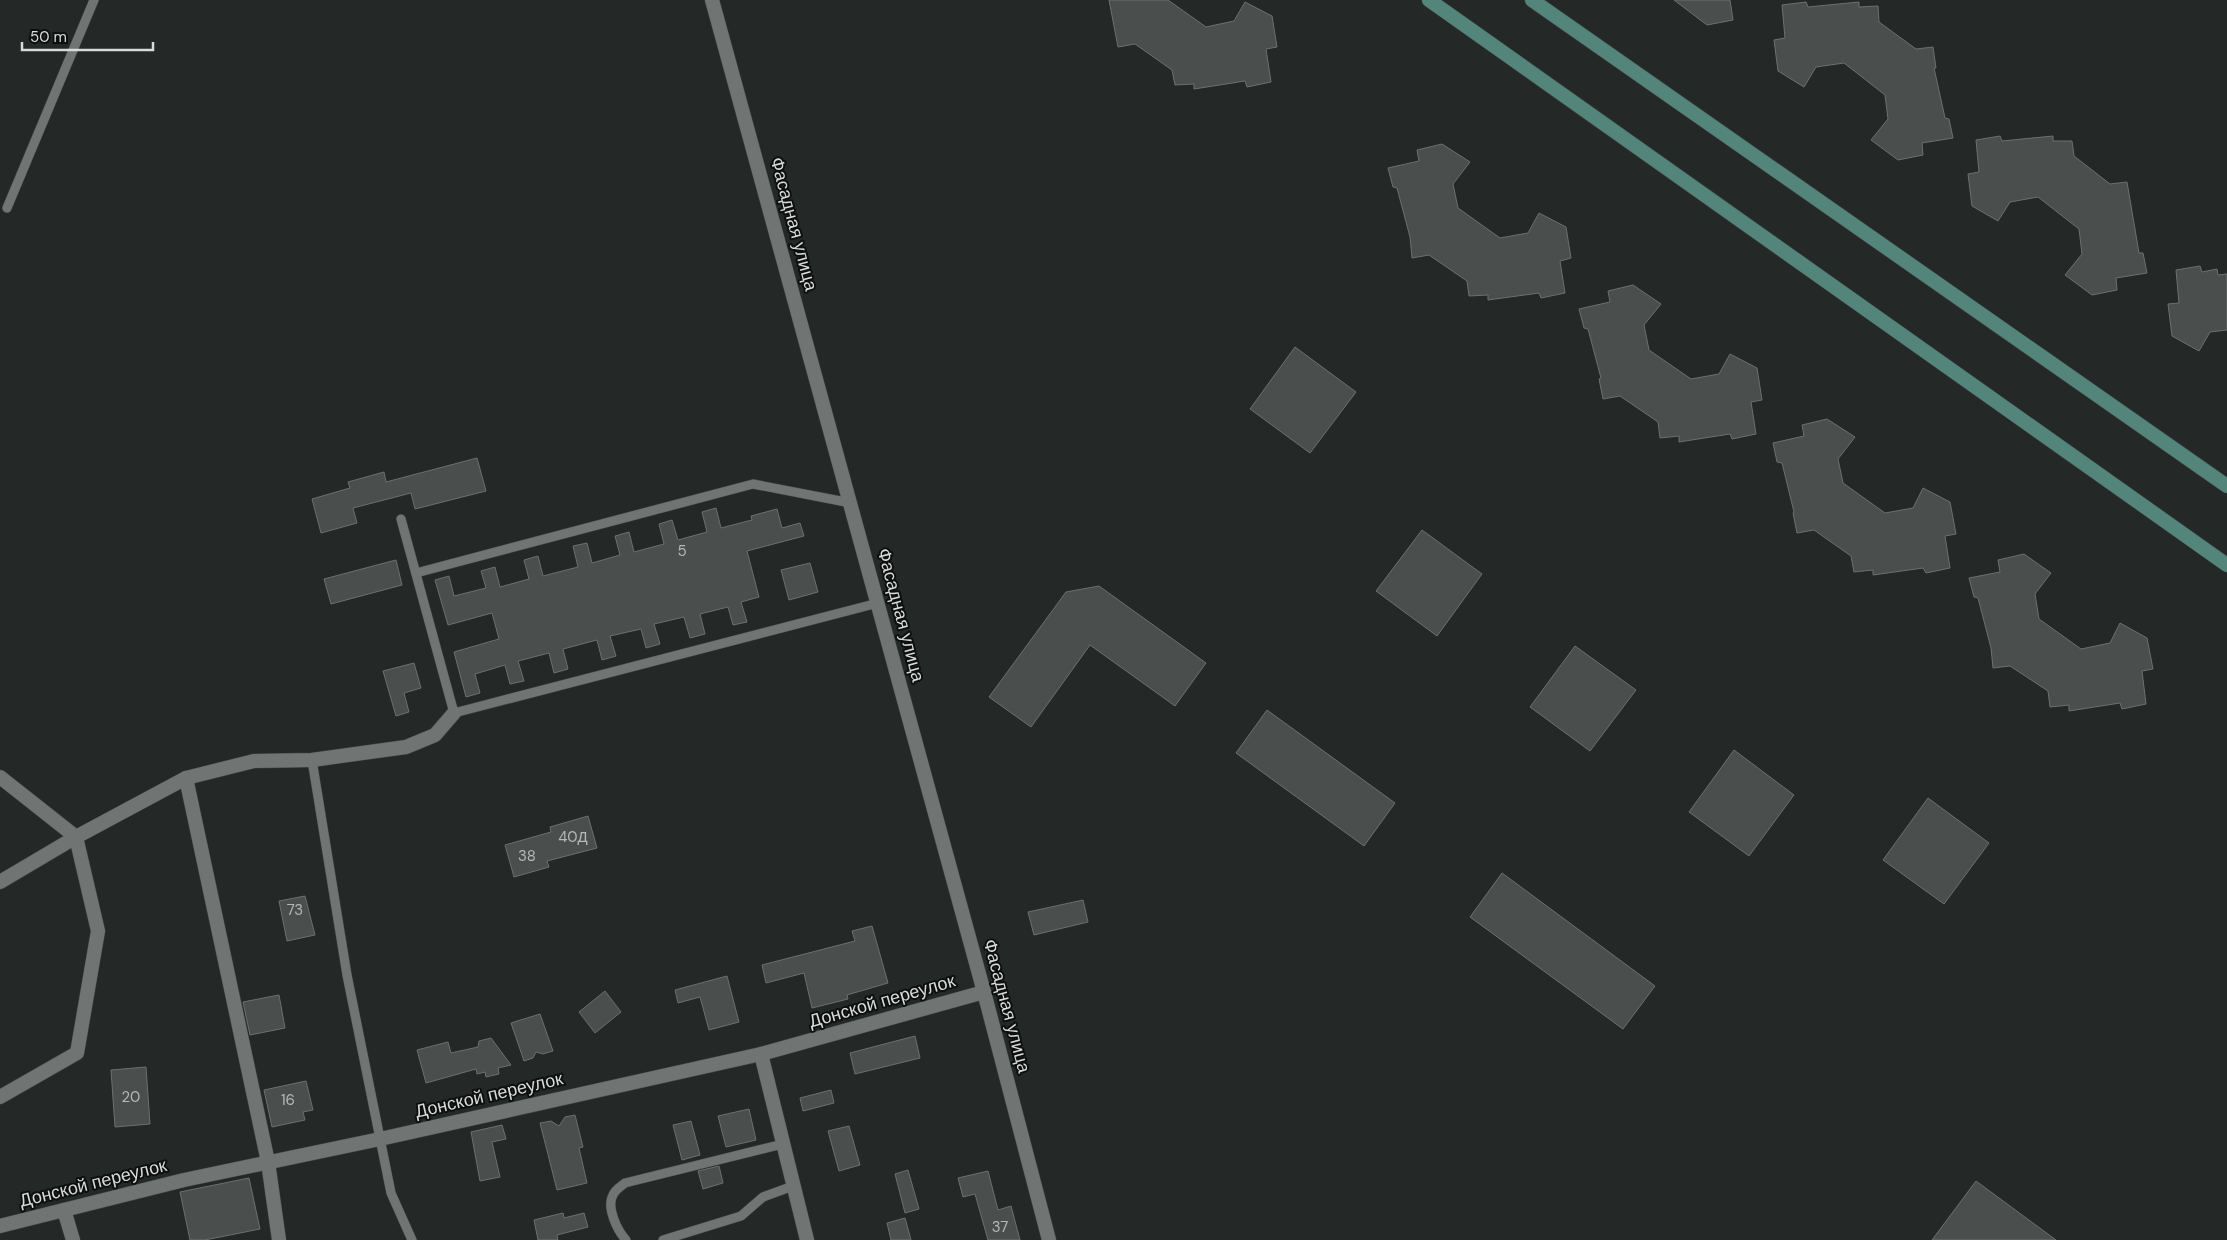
<svg xmlns="http://www.w3.org/2000/svg" width="2227" height="1240" font-family="'DM Sans',sans-serif">
  <style>
    .building { fill: #4a4f4e; stroke: #6c716f }
    .lines { fill: none; stroke-linecap: round; stroke-linejoin: round }
    .service-casing { stroke: #424645; stroke-width: 10 }
    .minor-casing { stroke: #424645; stroke-width: 15 }
    .tertiary-casing { stroke: #424645; stroke-width: 15 }
    .secondary-casing { stroke: #424645; stroke-width: 15 }
    .service { stroke: #707573; stroke-width: 9 }
    .minor { stroke: #707573; stroke-width: 14 }
    .tertiary { stroke: #707573; stroke-width: 14 }
    .secondary { stroke: #53857a; stroke-width: 14 }
    .labels { text-anchor: middle; dominant-baseline: central; stroke-width: 4; stroke-linejoin: round; paint-order: stroke }
    .number-label { font-size: 15px; fill: #b4b8b7 }
    .street-label { font-size: 18px; fill: #d8dbda; stroke: #0e1010 }
  </style>
  <rect width="100%" height="100%" fill="#242827"/>
  <g class="building">
    <path d="M1109 0H1168L1206 27 1234 21 1245 2 1272 16 1277 47 1266 49 1271 82 1247 87 1245 81 1194 89V84L1175 85 1172 70 1135 44 1118 47Z"/>
    <path d="M1674 0H1730L1733 20 1707 25Z"/>
    <path d="M1806 2 1808 7 1859 2V7L1878 6 1879 22 1916 49 1933 47 1936 68H1934L1945 118 1949 119 1953 138 1922 143 1923 155 1898 160 1871 140 1888 119 1885 95 1844 63 1816 67 1804 87 1778 71 1774 40 1785 38 1782 5Z"/>
    <path d="M2000 136 2002 141 2053 136V141H2072L2074 156 2110 184 2127 182 2139 253H2143L2147 273 2116 278 2117 290 2092 295 2065 275 2082 254 2079 229 2038 197 2010 202 1998 221 1972 206 1968 174 1979 172 1976 140Z"/>
    <path d="M1442 144 1470 162 1453 184 1458 208 1500 238 1528 233 1539 213 1566 227 1571 258 1560 261 1565 293 1541 298 1539 293 1488 300V295L1469 296 1467 281 1429 255 1412 258 1410 237 1397 188 1393 187 1388 168 1419 161 1417 150Z"/>
    <path d="M2200 266 2202 272 2217 269 2218 275 2227 274V330L2210 332 2199 351 2172 336 2168 304 2179 303 2176 270Z"/>
    <path d="M1633 285 1661 304 1644 325 1649 350 1691 379 1719 374 1730 354 1757 368 1762 400 1751 402 1756 434 1732 439 1730 434 1679 442V436L1660 438 1658 422 1620 396 1603 399 1599 379 1601 378 1588 329 1584 328 1579 309 1610 302 1608 291Z"/>
    <path d="M1295 347 1356 392 1310 453 1250 409Z"/>
    <path d="M1827 419 1855 437 1838 459 1843 483 1885 513 1913 508 1923 488 1950 502 1956 534 1945 536 1950 568 1926 573 1923 568 1873 575V570L1854 572 1851 556 1814 530 1797 533 1793 513 1794 512 1782 463 1777 462 1773 443 1804 436 1802 425Z"/>
    <path d="M477 458 486 491 415 509 411 493 353 508 357 523 321 533 312 499 350 488 348 482 384 472 386 482Z"/>
    <path d="M716 508 721 528 752 520 751 516 777 509 782 528 800 523 804 536 747 551 759 597 741 602 747 622 733 625 728 607 700 614 705 634 690 638 684 617 654 624 660 644 646 648 641 629 610 636 616 656 602 660 597 640 563 649 568 669 554 673 549 653 518 661 524 681 510 684 505 665 475 674 480 693 466 697 454 652 499 639 492 613 448 625 435 580 449 576 454 596 486 588 481 571 495 567 500 587 529 579 524 560 538 556 543 576 578 567 573 546 587 543 592 563 620 555 615 536 629 532 634 552 664 544 659 524 672 520 678 540 707 532 702 512Z"/>
    <path d="M1422 530 1482 574 1437 636 1376 591Z"/>
    <path d="M2024 554 2051 573 2035 594 2039 619 2081 649 2110 643 2120 623 2147 638 2153 669 2142 671 2146 704 2122 709 2120 703 2069 711V705L2050 707 2048 691 2010 666 1993 668 1991 648 1978 598 1974 597 1969 578 2000 572 1998 560Z"/>
    <path d="M396 560 402 585 331 604 324 579Z"/>
    <path d="M810 563 818 592 789 600 781 570Z"/>
    <path d="M1099 586 1206 663 1175 706 1090 645 1031 727 989 697 1066 592Z"/>
    <path d="M1575 646 1636 690 1590 751 1530 707Z"/>
    <path d="M414 663 421 688 404 693 409 712 396 716 383 671Z"/>
    <path d="M1267 710 1395 803 1364 846 1236 753Z"/>
    <path d="M1734 750 1794 795 1749 856 1689 812Z"/>
    <path d="M1928 798 1989 843 1944 904 1883 860Z"/>
    <path d="M588 816 597 848 547 861 549 867 514 877 505 845 551 832 550 827Z"/>
    <path d="M1502 873 1655 986 1623 1029 1470 917Z"/>
    <path d="M305 896 315 935 287 941 279 901Z"/>
    <path d="M1083 900 1088 922 1034 935 1028 912Z"/>
    <path d="M872 926 888 983 847 995 848 999 812 1008 804 973 766 983 762 965 855 941 852 931Z"/>
    <path d="M727 976 739 1022 709 1030 700 997 678 1003 675 990Z"/>
    <path d="M605 991 621 1012 595 1033 579 1012Z"/>
    <path d="M279 995 285 1028 250 1035 243 1002Z"/>
    <path d="M540 1014 553 1051 543 1054 536 1052 533 1058 524 1061 511 1023Z"/>
    <path d="M915 1036 920 1058 855 1074 850 1053Z"/>
    <path d="M491 1038 511 1065 498 1068 499 1074 486 1077 485 1072 477 1074 476 1069 426 1083 417 1050 448 1042 451 1053 478 1047 479 1041Z"/>
    <path d="M146 1067 150 1124 115 1127 111 1070Z"/>
    <path d="M306 1081 313 1110 303 1112 305 1120 272 1127 264 1090Z"/>
    <path d="M831 1090 834 1103 803 1111 800 1098Z"/>
    <path d="M749 1109 756 1140 726 1147 718 1116Z"/>
    <path d="M575 1115 583 1147 579 1148 587 1183 557 1190 540 1123 551 1121 559 1126 565 1117Z"/>
    <path d="M691 1121 700 1155 682 1160 673 1125Z"/>
    <path d="M502 1125 506 1139 492 1142 500 1177 480 1181 471 1132Z"/>
    <path d="M849 1126 860 1165 839 1171 828 1131Z"/>
    <path d="M719 1166 723 1183 703 1189 698 1171Z"/>
    <path d="M908 1170 919 1209 905 1213 895 1174Z"/>
    <path d="M988 1171 998 1210 1011 1206 1020 1240H988L975 1194 963 1197 958 1178Z"/>
    <path d="M249 1178 260 1229 205 1240H190L180 1192Z"/>
    <path d="M1976 1181 2056 1240H1932Z"/>
    <path d="M563 1213 564 1218 584 1213 588 1227 557 1235 558 1240H538L534 1220Z"/>
    <path d="M905 1218 911 1240H891L887 1223Z"/>
  </g>
  <g class="lines">
    <g class="service-casing">
      <g id="service">
        <path d="M7 208 94 0"/>
        <path d="M401 519 454 713 878 603"/>
        <path d="M416 573 753 484 851 503"/>
        <path d="M312 760 347 975 391 1193 412 1240"/>
        <path d="M626 1240C617 1230 606 1207 613 1195 615 1190 620 1187 625 1183L783 1144"/>
        <path d="M663 1240 741 1216 763 1197 793 1186"/>
      </g>
    </g>
    <g class="minor-casing">
      <g id="minor">
        <path d="M0 777 76 837 186 778"/>
        <path d="M0 882 76 837 98 931 77 1053 0 1097"/>
        <path d="M761 1054 807 1240"/>
        <path d="M64 1210 73 1240"/>
        <path d="M0 1226 184 1180 380 1139 761 1054 984 992 1049 1240"/>
        <path d="M279 1240 268 1162 186 778 254 761 312 760 406 747 435 735 454 713"/>
      </g>
    </g>
    <g class="tertiary-casing">
      <path id="tertiary" d="M712 0 984 992"/>
    </g>
    <g class="secondary-casing">
      <g id="secondary">
        <path d="M1429 0 2227 565"/>
        <path d="M1532 0 2227 486"/>
      </g>
    </g>
    <use href="#service" class="service"/>
    <use href="#minor" class="minor"/>
    <use href="#tertiary" class="tertiary"/>
    <use href="#secondary" class="secondary"/>
  </g>
  <g class="labels">
    <g class="number-label">
      <text x="682" y="551">5</text>
      <text x="573" y="837">40Д</text>
      <text x="527" y="856">38</text>
      <text x="295" y="910">73</text>
      <text x="131" y="1097">20</text>
      <text x="288" y="1100">16</text>
      <text x="1000" y="1227">37</text>
    </g>
    <g class="street-label">
      <text transform="translate(794 224) rotate(75)">Фасадная улица</text>
      <text transform="translate(901 615) rotate(75)">Фасадная улица</text>
      <text transform="translate(882 1001) rotate(-16)">Донской переулок</text>
      <text transform="translate(1007 1006) rotate(75)">Фасадная улица</text>
      <text transform="translate(489 1095) rotate(-13)">Донской переулок</text>
      <text transform="translate(93 1183) rotate(-14)">Донской переулок</text>
    </g>
  </g>
  <path d="M22 42v8h131v-8" fill="none" stroke="#d8dbda" stroke-width="2.5"/>
  <text x="30" y="42" font-size="15" fill="#d8dbda" stroke="#0e1010" stroke-width="4" paint-order="stroke">50 m</text>
</svg>
